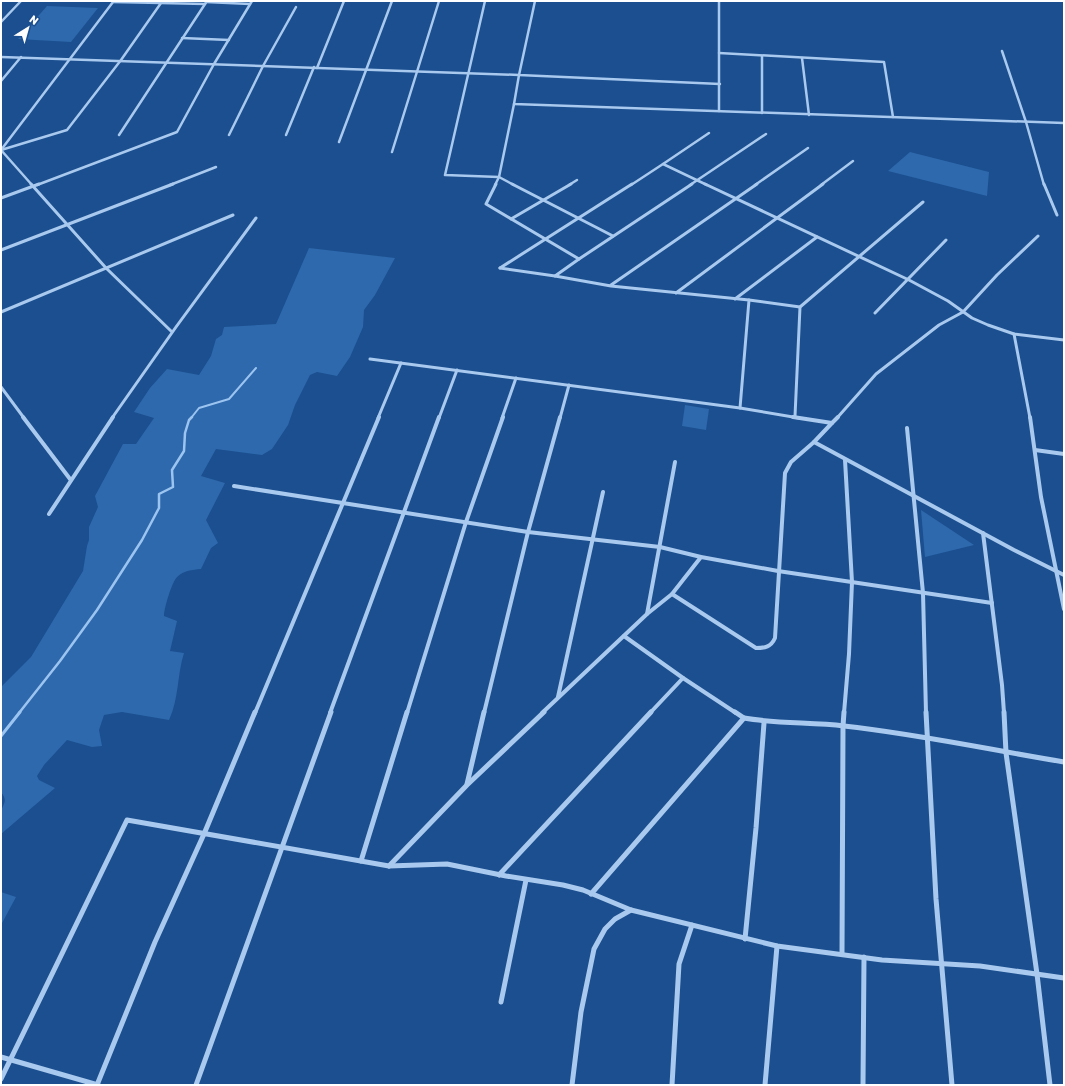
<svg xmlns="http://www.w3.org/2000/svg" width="1065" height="1086" font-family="Rubik,sans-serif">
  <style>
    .green { fill: #2e69ad }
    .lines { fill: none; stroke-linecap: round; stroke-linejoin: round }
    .stream-far2 { stroke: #9cc4f0; stroke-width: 2 }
    .stream-far1 { stroke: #9cc4f0; stroke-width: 2.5 }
    .stream { stroke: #9cc4f0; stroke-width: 3 }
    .street-far3 { stroke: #a9c9ee; stroke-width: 2.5 }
    .street-far2 { stroke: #a9c9ee; stroke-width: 3 }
    .street-far1 { stroke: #a9c9ee; stroke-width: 4 }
    .street { stroke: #a9c9ee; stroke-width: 5 }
  </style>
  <rect width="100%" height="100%" fill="#1b4f8f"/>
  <g class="green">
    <path d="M47 6 98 8 71 42 18 39Z"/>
    <path d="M910 152 989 172 987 196 888 171Z"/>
    <path d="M309 248 395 258 375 295 364 310 363 327 350 357 337 376 317 372 310 375 295 405 288 425 272 449 262 455 216 449 201 476 225 483 206 520 218 543 211 548 201 569C192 570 184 570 177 577 172 582 164 608 164 616L177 621 170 651 184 653C177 675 179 699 169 720L122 712 104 715 99 730 102 746 92 747 67 740 44 765 37 776 39 780 55 788 1 834C1 827 0 820 1 813 2 804 9 802 1 792V687L31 657 83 571 87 546 89 540V527L98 507 95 496 123 444H136L154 418 134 412 150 388 167 369 199 375 211 356 216 339 222 335 224 327 276 324Z"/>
    <path d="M685 405 709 409 706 430 682 426Z"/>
    <path d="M921 510 974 545 925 557Z"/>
    <path d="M1 892 16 897 1 925Z"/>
  </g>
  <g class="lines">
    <path class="stream-far2" d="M191 418 199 408 229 399 256 368"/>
    <path class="stream-far1" d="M19 713 60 661 97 610 142 540 159 508V494L173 487 172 470 184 451 185 433 189 420 192 417"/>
    <path class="stream" d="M1 736 20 712"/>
    <g class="street-far3">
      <path d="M485 1 445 175 499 177 495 185"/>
      <path d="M535 1 519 75 720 84"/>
      <path d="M719 1V111"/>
      <path d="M206 2 250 4"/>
      <path d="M161 3 205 4"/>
      <path d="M1 22 21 1"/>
      <path d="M182 38 229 40"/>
      <path d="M1002 51 1026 122 1044 185"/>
      <path d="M719 53 884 62 893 117"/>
      <path d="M762 56V113"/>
      <path d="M1 57 519 75 514 104 1064 123"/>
      <path d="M802 58 809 115"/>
      <path d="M317 68 344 1"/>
      <path d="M1 81 21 57"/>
      <path d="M119 135 207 1"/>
      <path d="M229 135 263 66 296 7"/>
      <path d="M286 135 314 67"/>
      <path d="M339 142 392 1"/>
      <path d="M1 150 67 130 121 60 161 3 113 2 114 1"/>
      <path d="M1 150 32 185"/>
      <path d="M1 150 113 2"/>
      <path d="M392 152 439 1"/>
      <path d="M663 164 709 133"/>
      <path d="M37 185 177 132 214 64 252 1"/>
      <path d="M170 185 216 167"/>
      <path d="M514 185 499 177 514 104"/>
      <path d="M569 185 577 180"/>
      <path d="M631 185 663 164 707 185"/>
      <path d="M690 185 766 134"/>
      <path d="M755 185 808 148"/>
      <path d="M821 185 853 161"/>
    </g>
    <g class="street-far2">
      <path d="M31 184 106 268 171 331"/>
      <path d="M496 184 486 204 579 259 555 276 611 286 749 300 740 408 799 418"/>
      <path d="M512 184 613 236"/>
      <path d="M705 184 909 280 948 301 972 318 988 325 1014 334 1064 340"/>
      <path d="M1044 184 1057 215"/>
      <path d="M1 198 39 184"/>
      <path d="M511 219 571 184"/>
      <path d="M1 250 173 184"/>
      <path d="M579 259 692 184"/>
      <path d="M500 268 632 184"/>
      <path d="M500 268 555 276"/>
      <path d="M611 285 757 184"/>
      <path d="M676 293 823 184"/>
      <path d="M735 299 817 237"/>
      <path d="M749 300 800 307"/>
      <path d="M1 312 233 215"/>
      <path d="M875 313 946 240"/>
      <path d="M1014 334 1030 418"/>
      <path d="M370 359 740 408"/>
      <path d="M1 387 24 418"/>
      <path d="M795 416 800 307 923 202"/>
      <path d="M112 418 176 327 256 218"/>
      <path d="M378 418 401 363"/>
      <path d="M439 418 457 370"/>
      <path d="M502 418 516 378"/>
      <path d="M560 418 569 385"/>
      <path d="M837 418 876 374 939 325 963 312 997 275 1038 236"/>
    </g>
    <g class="street-far1">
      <path d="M23 417 70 479"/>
      <path d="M793 417 832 423 814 442 1014 550 1064 575"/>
      <path d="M1030 417 1041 497 1064 609"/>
      <path d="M832 423 838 417"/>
      <path d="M907 428 923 593 926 713"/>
      <path d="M1035 450 1064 454"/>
      <path d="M234 486 528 532 660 547 701 557 778 571 992 603"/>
      <path d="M49 514 113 417"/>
      <path d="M983 533 1002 685 1004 713"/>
      <path d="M672 594 756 648C765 648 771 647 775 638L785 473 791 462 814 442"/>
      <path d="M647 614 675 462"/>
      <path d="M624 636 683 678 650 713"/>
      <path d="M683 678 736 713"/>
      <path d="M558 697 603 492"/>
      <path d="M255 713 379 417"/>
      <path d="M330 713 439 417"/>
      <path d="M407 713 466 522 503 417"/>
      <path d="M484 713 528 532 560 417"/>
      <path d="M542 713 647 614 672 594 701 557"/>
      <path d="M844 713 849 654 852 582 845 460"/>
    </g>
    <g class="street">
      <path d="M926 712 936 899 952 1085"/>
      <path d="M1004 712 1006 753 1037 974 1050 1085"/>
      <path d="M744 718C777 724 811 722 844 726 918 734 991 750 1064 762"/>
      <path d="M467 784 484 712"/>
      <path d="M361 861 407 712"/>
      <path d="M389 866 467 785 544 712"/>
      <path d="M499 875 651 712"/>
      <path d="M591 894 744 718 735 712"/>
      <path d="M745 939 756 828 764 723"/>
      <path d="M842 954 843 726 844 712"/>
      <path d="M501 1002 526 880"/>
      <path d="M1 1057 98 1085"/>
      <path d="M1 1079 127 820 389 866 447 864 506 876 563 885 583 890 631 910 777 946 882 960 980 966 1064 978"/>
      <path d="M97 1085 155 942 204 834 255 712"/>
      <path d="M196 1085 331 712"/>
      <path d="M572 1085 581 1012 594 949 605 929 615 919 631 910"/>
      <path d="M672 1085 679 964 692 925"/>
      <path d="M765 1085 777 946"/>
      <path d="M863 1085 864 957"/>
    </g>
  </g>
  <rect width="1065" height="1086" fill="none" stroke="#ffffff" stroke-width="4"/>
  <g transform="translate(28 28) rotate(37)" stroke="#1b4f8f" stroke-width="3" paint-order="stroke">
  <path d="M0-3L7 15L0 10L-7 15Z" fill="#ffffff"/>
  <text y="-6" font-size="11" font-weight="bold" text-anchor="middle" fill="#ffffff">N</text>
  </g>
</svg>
